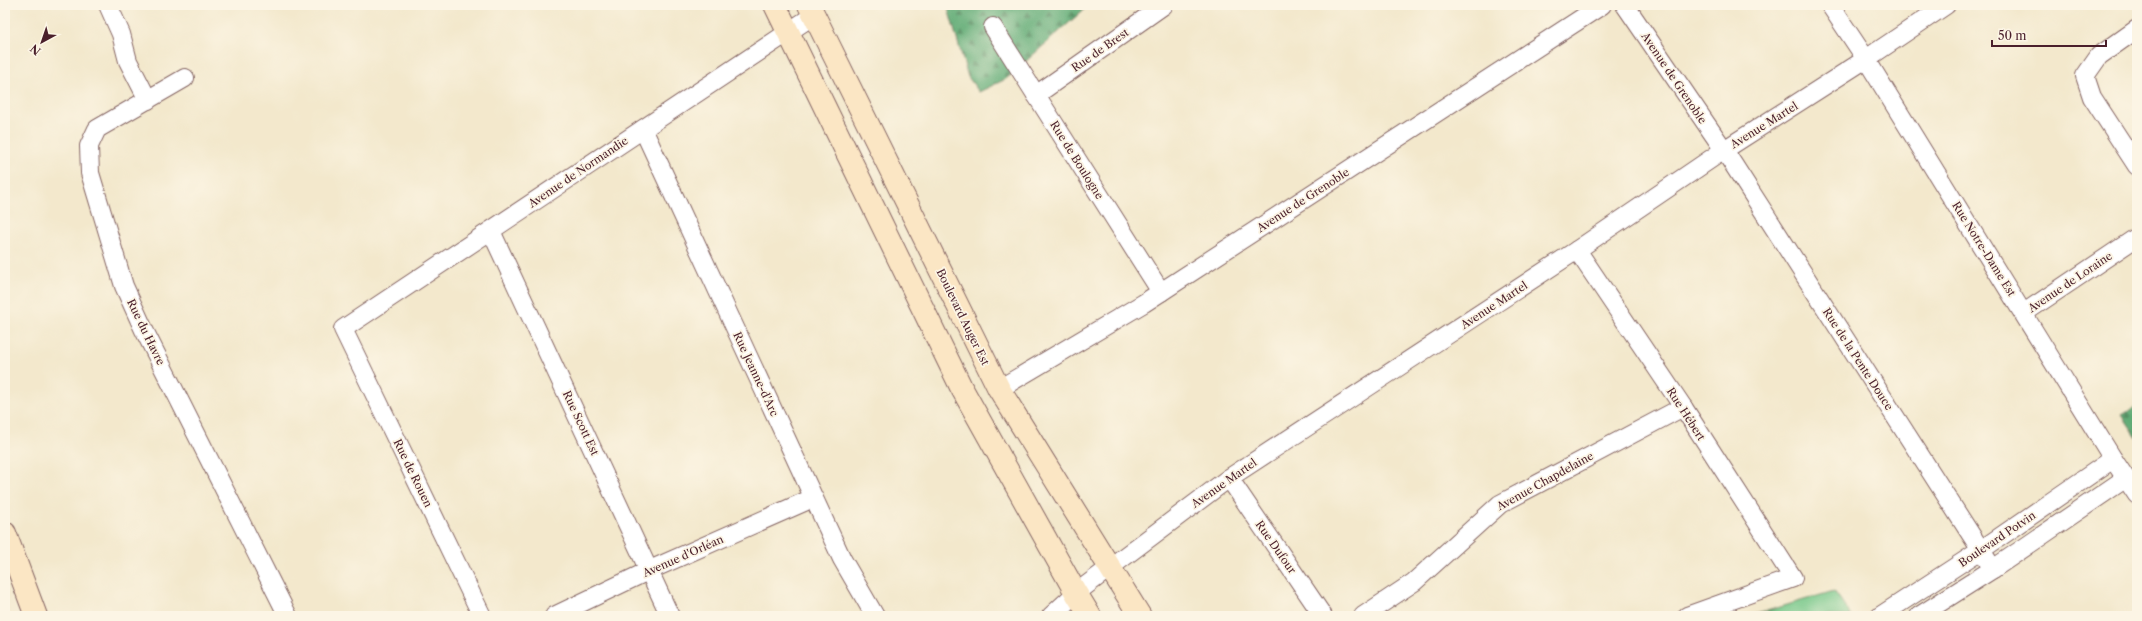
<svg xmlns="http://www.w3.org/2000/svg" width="2142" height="621" font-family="'Libre Caslon Text',serif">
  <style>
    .grass { fill: #77c88a; stroke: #60745a }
    .forest { fill: url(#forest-firs); stroke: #566650 }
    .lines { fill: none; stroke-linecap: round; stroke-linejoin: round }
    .street-casing { stroke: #856563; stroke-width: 20 }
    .secondary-casing { stroke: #856563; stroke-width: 24 }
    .street { stroke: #fff; stroke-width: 18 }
    .secondary { stroke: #fbe6c4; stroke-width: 22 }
    .labels { text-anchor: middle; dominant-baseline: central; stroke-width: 3.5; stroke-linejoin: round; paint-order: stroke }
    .street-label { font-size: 11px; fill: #4a1f2b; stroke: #fcf5e5 }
  </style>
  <defs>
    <pattern id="forest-firs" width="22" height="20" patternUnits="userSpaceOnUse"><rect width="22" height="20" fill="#61ac76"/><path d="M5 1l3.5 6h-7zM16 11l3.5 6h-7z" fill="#528b61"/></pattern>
  </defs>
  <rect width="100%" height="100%" fill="#fcf5e5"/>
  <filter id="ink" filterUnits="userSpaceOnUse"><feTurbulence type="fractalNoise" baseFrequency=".025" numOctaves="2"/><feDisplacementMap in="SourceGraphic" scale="8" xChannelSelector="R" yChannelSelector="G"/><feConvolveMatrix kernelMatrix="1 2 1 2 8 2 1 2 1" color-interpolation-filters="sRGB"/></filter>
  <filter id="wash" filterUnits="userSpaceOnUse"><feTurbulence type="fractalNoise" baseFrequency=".012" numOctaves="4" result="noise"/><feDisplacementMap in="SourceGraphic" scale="16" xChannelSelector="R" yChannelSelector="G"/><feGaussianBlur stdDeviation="0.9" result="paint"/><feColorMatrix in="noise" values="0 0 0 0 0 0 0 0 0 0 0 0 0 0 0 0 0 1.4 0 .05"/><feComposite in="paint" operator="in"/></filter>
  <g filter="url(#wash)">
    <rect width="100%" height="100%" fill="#f3e8cc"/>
    <path class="grass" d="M1834 591 1852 616H1749H1750Z"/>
    <g class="forest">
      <path d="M947 5H1089L1006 79 979 92 968 77Z"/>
      <path d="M2137 406V437L2122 415Z"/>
    </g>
  </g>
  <g filter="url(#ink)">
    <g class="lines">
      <g class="street-casing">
        <g id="street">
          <path d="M108 5 121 34 128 61 148 100"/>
          <path d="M1625 5 1724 150 1993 569"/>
          <path d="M1830 5 1866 59 2113 459 2137 495"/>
          <path d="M993 27 1161 292"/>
          <path d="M2137 29 2099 56 2085 76 2092 97 2137 166"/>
          <path d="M185 78 97 129 89 146 90 173 124 286 144 330 288 616"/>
          <path d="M1036 95 1164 5"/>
          <path d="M643 129 842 559 875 616"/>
          <path d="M491 231 670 616"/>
          <path d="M1577 250 1683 407 1793 578 1687 616"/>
          <path d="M2024 313 2137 237"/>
          <path d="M999 389 1144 303 1602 5"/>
          <path d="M1229 478 1323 616"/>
          <path d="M482 616 343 329 814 15"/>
          <path d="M554 616 650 570 813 498"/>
          <path d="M1051 616 1076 593 1229 478 1577 250 1724 150 1866 59 1946 5"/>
          <path d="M1363 616 1414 582 1500 504 1683 407"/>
          <path d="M1880 616 1981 550 2113 459"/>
          <path d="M1919 616 1993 569 2126 478"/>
        </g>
      </g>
      <g class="secondary-casing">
        <g id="secondary">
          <path d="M775 5 961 387 1076 593 1090 616"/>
          <path d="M809 5 999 389 1140 616"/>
          <path d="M5 533 36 616"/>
        </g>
      </g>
      <use href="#street" class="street"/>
      <use href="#secondary" class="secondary"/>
    </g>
  </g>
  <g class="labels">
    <g class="street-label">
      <text transform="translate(1100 50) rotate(-35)">Rue de Brest</text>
      <text transform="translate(1674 78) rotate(56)">Avenue de Grenoble</text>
      <text transform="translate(1764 125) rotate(-32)">Avenue Martel</text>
      <text transform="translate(1077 160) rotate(58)">Rue de Boulogne</text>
      <text transform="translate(578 172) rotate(-34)">Avenue de Normandie</text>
      <text transform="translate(1303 200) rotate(-33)">Avenue de Grenoble</text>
      <text transform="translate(1984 249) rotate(58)">Rue Notre-Dame Est</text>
      <text transform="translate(2070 282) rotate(-34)">Avenue de Loraine</text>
      <text transform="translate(1494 305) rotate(-33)">Avenue Martel</text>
      <text transform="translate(963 317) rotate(64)">Boulevard Auger Est</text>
      <text transform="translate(146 332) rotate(64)">Rue du Havre</text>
      <text transform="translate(1858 359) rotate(57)">Rue de la Pente Douce</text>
      <text transform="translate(756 374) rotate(65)">Rue Jeanne-d'Arc</text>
      <text transform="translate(1686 414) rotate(57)">Rue Hébert</text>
      <text transform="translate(581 423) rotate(65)">Rue Scott Est</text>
      <text transform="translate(413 473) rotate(64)">Rue de Rouen</text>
      <text transform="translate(1545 481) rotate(-29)">Avenue Chapdelaine</text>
      <text transform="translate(1224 483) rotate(-35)">Avenue Martel</text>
      <text transform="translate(1997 539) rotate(-34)">Boulevard Potvin</text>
      <text transform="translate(1276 547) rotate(55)">Rue Dufour</text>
      <text transform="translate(683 556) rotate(-24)">Avenue d'Orléan</text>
    </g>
  </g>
  <rect width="2142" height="621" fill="none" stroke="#fcf5e5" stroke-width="20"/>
  <g transform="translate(42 42) rotate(220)" stroke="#fcf5e5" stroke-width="3" paint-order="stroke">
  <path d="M0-3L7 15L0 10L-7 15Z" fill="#4a1f2b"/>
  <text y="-6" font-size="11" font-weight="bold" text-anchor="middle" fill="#4a1f2b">N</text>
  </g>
  <path d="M1992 40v6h114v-6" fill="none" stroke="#4a1f2b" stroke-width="2"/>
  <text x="1998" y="40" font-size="12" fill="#4a1f2b" stroke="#fcf5e5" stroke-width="3" paint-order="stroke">50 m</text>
</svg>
